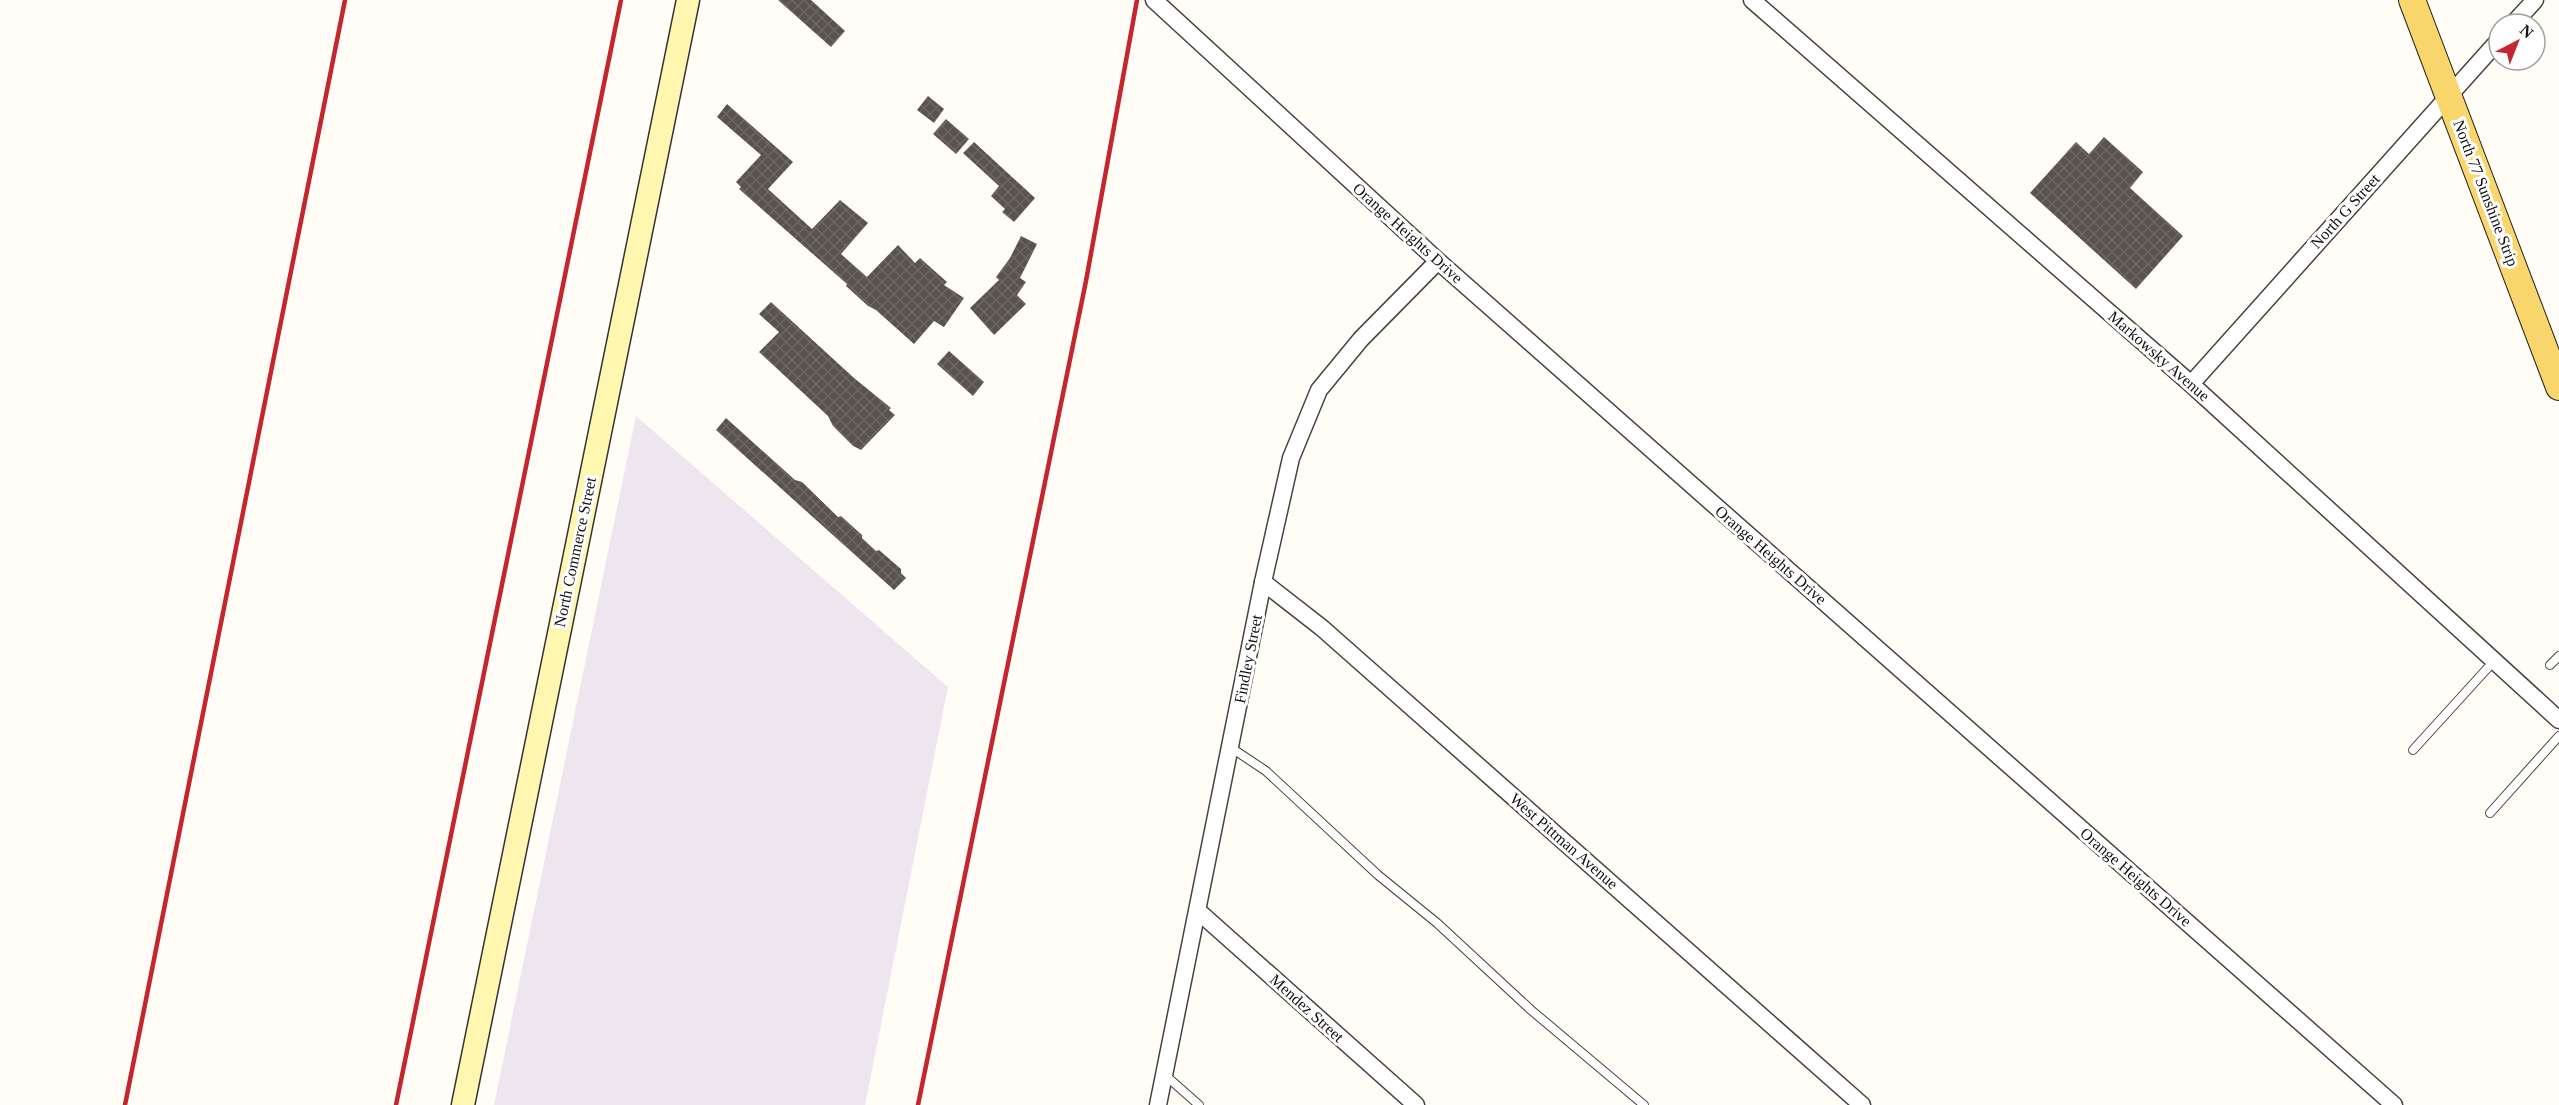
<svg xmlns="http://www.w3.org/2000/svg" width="2559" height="1105" font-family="Georgia,serif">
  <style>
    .industrial { fill: #eee6ef }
    .building { fill: url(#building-cross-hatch) }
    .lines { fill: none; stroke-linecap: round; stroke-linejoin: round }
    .lane-casing { stroke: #444; stroke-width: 10 }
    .street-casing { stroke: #444; stroke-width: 19 }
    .secondary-casing { stroke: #333; stroke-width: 25 }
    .primary-casing { stroke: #222; stroke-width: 28 }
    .lane { stroke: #fff; stroke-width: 8 }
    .street { stroke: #fff; stroke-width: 16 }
    .secondary { stroke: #fff6b0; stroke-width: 22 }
    .primary { stroke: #f9d66b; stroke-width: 26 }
    .rail { stroke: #c4262e; stroke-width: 4.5 }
    .labels { text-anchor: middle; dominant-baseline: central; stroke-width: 6; stroke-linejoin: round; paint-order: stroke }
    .street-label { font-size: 16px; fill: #111; stroke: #fff }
  </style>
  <defs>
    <pattern id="building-cross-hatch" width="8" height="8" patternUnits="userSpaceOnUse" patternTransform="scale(1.5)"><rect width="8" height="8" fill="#5a524d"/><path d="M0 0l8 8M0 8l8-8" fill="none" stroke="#6d6662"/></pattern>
  </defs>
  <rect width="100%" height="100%" fill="#fffdf5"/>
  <path class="industrial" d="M636 416 948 687 865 1105H494Z"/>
  <g class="building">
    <path d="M778 0H811L845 31 831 47Z"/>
    <path d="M928 96 944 109 934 123 917 110Z"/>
    <path d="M727 104 793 162 768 189 812 229 840 200 868 223 841 254 867 277 898 245 915 263 920 258 947 282 944 285 964 298 944 327 934 321 914 344 876 310 868 306 846 286 847 284 739 189 741 187 736 182 761 155 717 117Z"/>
    <path d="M946 119 969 139 956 154 933 134Z"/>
    <path d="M2104 137 2143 172 2130 188 2183 236 2136 289 2030 193 2076 142 2089 154Z"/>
    <path d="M974 142 1035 198 1014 222 1002 212 1005 209 991 196 999 186 963 153Z"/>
    <path d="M1021 236 1037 244 1020 278 1026 282 1017 295 1026 304 994 335 970 308 999 280 996 277 1010 258Z"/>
    <path d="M771 302 854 378 891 408 889 410 895 415 861 450 853 446 833 426 828 416 759 352 779 332 759 314Z"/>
    <path d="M949 351 984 382 973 396 937 364Z"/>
    <path d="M726 418 795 480 802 482 838 517 841 516 862 535V538L876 551 879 550 901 569V573L906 578 894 590 716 430Z"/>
  </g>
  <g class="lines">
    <g class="lane-casing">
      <g id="lane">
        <path d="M2550 665 2559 656"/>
        <path d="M1230 747 1266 771 1378 875 1437 923 1531 1010 1644 1105"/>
        <path d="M2413 750 2494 661"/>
        <path d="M2490 813 2559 736"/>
        <path d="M1165 1075 1199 1105"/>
      </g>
    </g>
    <g class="street-casing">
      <g id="street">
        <path d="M1154 0 1438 261 2394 1105"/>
        <path d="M1752 0 2191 384 2559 720"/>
        <path d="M2513 24 2535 0"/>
        <path d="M2191 384 2499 40"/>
        <path d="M1263 582 1322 628 1862 1105"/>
        <path d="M1198 911 1416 1105"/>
        <path d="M1158 1105 1263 582 1291 458 1319 390 1361 339 1438 261"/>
      </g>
    </g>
    <g class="secondary-casing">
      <path id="secondary" d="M463 1105 688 0"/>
    </g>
    <g class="primary-casing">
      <path id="primary" d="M2412 0 2559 387"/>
    </g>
    <use href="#lane" class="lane"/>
    <use href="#street" class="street"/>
    <use href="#secondary" class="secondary"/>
    <use href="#primary" class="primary"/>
    <g class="rail">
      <path d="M125 1105 345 0"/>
      <path d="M396 1105 621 0"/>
      <path d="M918 1105 1086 281 1137 0"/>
    </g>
  </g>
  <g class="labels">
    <g class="street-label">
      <text transform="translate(2486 193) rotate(69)">North 77 Sunshine Strip</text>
      <text transform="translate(2345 211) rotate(-48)">North G Street</text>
      <text transform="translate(1408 233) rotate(42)">Orange Heights Drive</text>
      <text transform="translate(2159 356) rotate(41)">Markowsky Avenue</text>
      <text transform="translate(575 552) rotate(-78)">North Commerce Street</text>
      <text transform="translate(1771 555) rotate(41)">Orange Heights Drive</text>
      <text transform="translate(1248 659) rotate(-79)">Findley Street</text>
      <text transform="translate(1564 841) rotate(41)">West Pittman Avenue</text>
      <text transform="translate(2136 877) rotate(41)">Orange Heights Drive</text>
      <text transform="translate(1307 1008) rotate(42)">Mendez Street</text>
    </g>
  </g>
  <g transform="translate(2517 42) rotate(42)"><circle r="28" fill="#ffffff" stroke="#a0a0a0" stroke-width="1.5"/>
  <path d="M0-4.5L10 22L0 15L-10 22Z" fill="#c4262e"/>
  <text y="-9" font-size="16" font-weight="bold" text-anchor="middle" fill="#111111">N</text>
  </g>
</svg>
